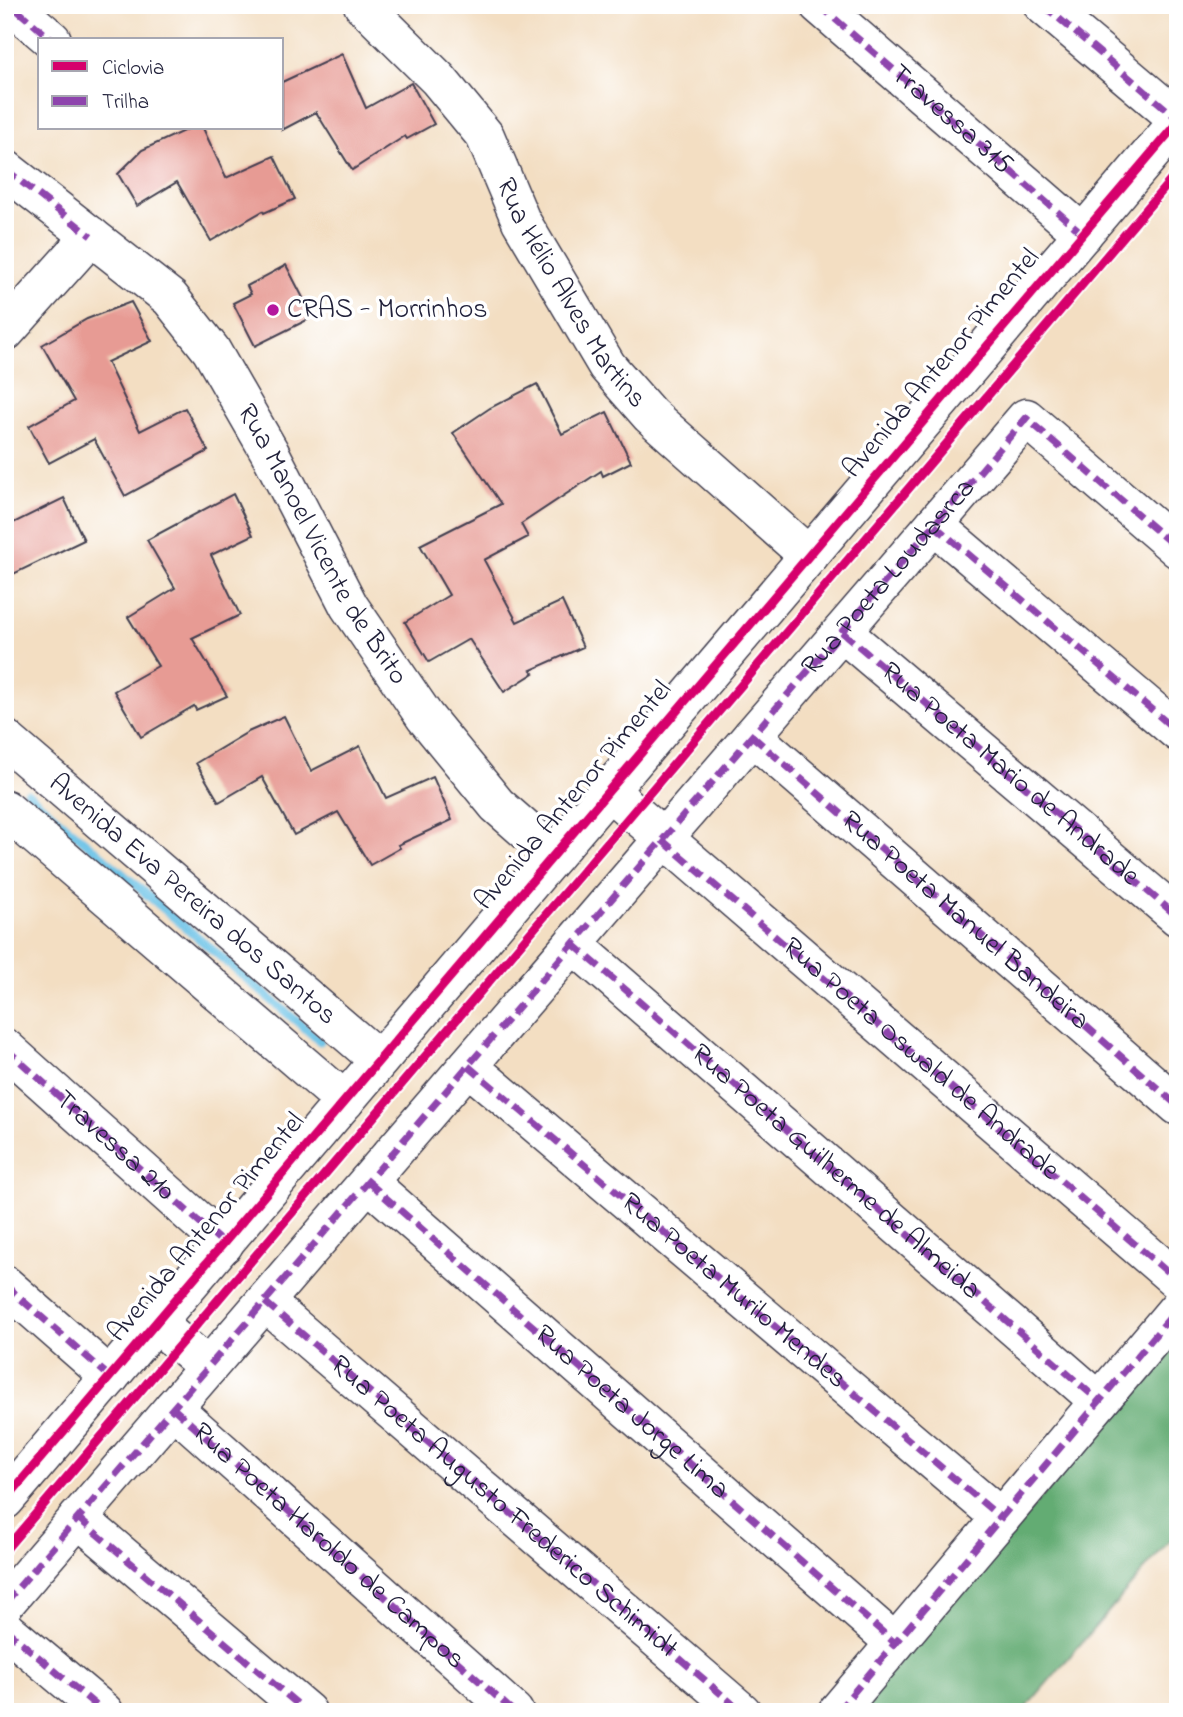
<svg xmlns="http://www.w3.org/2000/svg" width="1183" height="1717" font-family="'Indie Flower',sans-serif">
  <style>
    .forest { fill: #64ac73; stroke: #436757; stroke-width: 2 }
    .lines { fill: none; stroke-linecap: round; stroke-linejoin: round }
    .stream { stroke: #68c1e6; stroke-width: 9 }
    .building { fill: #e79b94 }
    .minor-casing { stroke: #413e4f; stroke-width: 41 }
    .minor { stroke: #fff; stroke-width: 38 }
    .quiet { stroke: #8e44ad; stroke-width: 7; stroke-dasharray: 14 7; stroke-linecap: butt }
    .cycleway-casing { stroke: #fff; stroke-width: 13 }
    .cycleway { stroke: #d6006c; stroke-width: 9 }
    .poi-dot { fill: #b5179e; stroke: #fff; stroke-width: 2.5 }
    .labels { text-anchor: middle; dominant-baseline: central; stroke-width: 7; stroke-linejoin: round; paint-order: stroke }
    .street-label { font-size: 28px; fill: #22223b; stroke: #fff }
    .poi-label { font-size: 28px; fill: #22223b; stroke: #fff; text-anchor: start }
  </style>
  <rect width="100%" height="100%" fill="#fff"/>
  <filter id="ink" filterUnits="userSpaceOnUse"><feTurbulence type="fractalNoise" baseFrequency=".0143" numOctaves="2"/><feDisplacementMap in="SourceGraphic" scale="14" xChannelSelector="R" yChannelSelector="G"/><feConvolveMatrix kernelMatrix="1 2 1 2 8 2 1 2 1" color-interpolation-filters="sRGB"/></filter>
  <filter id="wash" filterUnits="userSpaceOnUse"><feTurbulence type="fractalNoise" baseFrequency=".00686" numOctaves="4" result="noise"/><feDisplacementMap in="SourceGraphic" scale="28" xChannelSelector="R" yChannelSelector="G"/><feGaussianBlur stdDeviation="1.57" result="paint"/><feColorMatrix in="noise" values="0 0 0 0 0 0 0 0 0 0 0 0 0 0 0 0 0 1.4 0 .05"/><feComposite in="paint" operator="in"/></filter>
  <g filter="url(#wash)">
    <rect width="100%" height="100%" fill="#f3dec2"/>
    <path class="forest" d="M1178 1339V1531L1022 1712H856Z"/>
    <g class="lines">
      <path class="stream" d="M27 793 320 1041"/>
    </g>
    <g id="blocks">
      <g class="building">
        <path d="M342 54 366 108 411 83 434 124 407 139 405 136 352 170 316 112 282 130V82Z"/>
        <path d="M190 128H203L226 178 274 156 295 199 264 213 263 211 211 241 177 182 137 206 118 174 142 150Z"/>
        <path d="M286 265 313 317 255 346 233 303 251 294 247 286Z"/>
        <path d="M131 302 152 341 107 362 140 431 185 408 208 451 125 496 94 439 49 463 29 426 74 401 42 345 87 319Z"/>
        <path d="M537 384 562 434 607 412 631 462 603 476 601 471 521 524 528 537 484 560 517 622 562 601 583 647 531 670 534 673 504 692 469 639 429 662 405 622 449 595 420 545 501 504 453 433 490 408Z"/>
        <path d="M233 494 253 535 211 555 240 615 192 638 227 696 196 710 194 706 141 737 114 691 158 666 128 617 175 588 147 540Z"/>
        <path d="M64 498 84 540 5 578V527Z"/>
        <path d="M284 716 311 771 360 746 386 798 433 777 452 820 398 845 400 848 370 865 338 812 294 835 262 777 219 802 196 763 248 732Z"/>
      </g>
    </g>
  </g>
  <g filter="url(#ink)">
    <use href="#blocks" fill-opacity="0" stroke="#413e4f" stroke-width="2"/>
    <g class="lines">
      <g class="minor-casing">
        <g id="minor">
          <path id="s1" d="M363 5 438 79 485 136 521 221 607 366 650 415 809 556"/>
          <path id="s2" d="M819 5 1083 234"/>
          <path d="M1043 5 1178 119"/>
          <path d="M17 10 52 40"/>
          <path id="s3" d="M5 169 170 298 211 350 269 451 349 606 425 717 497 805 554 855"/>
          <path d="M5 332 91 236"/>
          <path d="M934 525 1178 732"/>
          <path d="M842 632 1178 917"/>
          <path d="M752 736 1178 1106"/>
          <path id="s4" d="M5 739 379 1060"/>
          <path id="s5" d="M609 791 1178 1281"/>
          <path d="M5 809 345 1101"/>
          <path id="s6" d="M573 944 1099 1401"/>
          <path d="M5 1048 224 1244"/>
          <path id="s7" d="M468 1066 1001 1518"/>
          <path d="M368 1182 895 1643"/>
          <path d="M5 1285 110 1377"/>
          <path d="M265 1302 742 1712"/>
          <path d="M156 1323 208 1367"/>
          <path d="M173 1408 514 1712"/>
          <path d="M5 1500 1178 122"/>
          <path d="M78 1518 307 1712"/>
          <path d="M5 1603 1026 418 1178 549"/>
          <path d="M5 1629 104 1712"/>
          <path d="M837 1712 1178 1308"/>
        </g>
      </g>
      <use href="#minor" class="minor"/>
      <g class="quiet">
        <path d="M819 5 1083 234"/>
        <path d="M1043 5 1178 119"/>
        <path d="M17 10 52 40"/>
        <path d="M5 169 91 236"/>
        <path d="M934 525 1178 732"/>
        <path id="s8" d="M842 632 1178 917"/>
        <path id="s9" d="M752 736 1178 1106"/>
        <path d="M662 840 1178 1281"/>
        <path d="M573 944 1099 1401"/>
        <path id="s10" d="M5 1048 224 1244"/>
        <path d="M468 1066 1001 1518"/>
        <path id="s11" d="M368 1182 895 1643"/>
        <path d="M5 1285 110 1377"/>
        <path id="s12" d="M265 1302 742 1712"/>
        <path id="s13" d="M173 1408 514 1712"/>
        <path d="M78 1518 307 1712"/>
        <path id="s14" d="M5 1603 1026 418 1178 549"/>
        <path d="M5 1629 104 1712"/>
        <path d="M837 1712 1178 1308"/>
      </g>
      <g class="cycleway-casing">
        <g id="cycleway">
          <path d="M5 1500 1178 122"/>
          <path d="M5 1550 1178 172"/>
        </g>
      </g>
      <use href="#cycleway" class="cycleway"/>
    </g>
  </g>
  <circle class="poi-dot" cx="273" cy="310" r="7"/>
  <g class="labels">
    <g class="street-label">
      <text stroke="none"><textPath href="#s2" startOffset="175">Travessa 315</textPath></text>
      <text stroke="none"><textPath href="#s1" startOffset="359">Rua Hélio Alves Martins</textPath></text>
      <text transform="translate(942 364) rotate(-50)">Avenida Antenor Pimentel</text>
      <text stroke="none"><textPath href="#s3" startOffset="500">Rua Manoel Vicente de Brito</textPath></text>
      <text stroke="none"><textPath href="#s14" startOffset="1354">Rua Poeta Loudasrca</textPath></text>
      <text stroke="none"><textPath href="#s8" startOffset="220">Rua Poeta Mario de Andrade</textPath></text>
      <text transform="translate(574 796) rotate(-50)">Avenida Antenor Pimentel</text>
      <text stroke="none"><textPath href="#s4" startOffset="247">Avenida Eva Pereira dos Santos</textPath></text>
      <text stroke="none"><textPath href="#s9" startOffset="282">Rua Poeta Manuel Bandeira</textPath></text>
      <text stroke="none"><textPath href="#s5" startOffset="411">Rua Poeta Oswald de Andrade</textPath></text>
      <text stroke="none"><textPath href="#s10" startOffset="147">Travessa 210</textPath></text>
      <text stroke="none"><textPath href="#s6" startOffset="348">Rua Poeta Guilherme de Almeida</textPath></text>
      <text transform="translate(207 1228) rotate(-50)">Avenida Antenor Pimentel</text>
      <text stroke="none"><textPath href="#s7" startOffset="348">Rua Poeta Murilo Mendes</textPath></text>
      <text stroke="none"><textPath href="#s11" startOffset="350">Rua Poeta Jorge Lima</textPath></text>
      <text stroke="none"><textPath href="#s12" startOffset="315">Rua Poeta Augusto Frederico Schimidt</textPath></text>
      <text stroke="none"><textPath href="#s13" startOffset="208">Rua Poeta Haroldo de Campos</textPath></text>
    </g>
    <g class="poi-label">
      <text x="287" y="310">CRAS - Morrinhos</text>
    </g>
  </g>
  <rect width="1183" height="1717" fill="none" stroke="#fff" stroke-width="28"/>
  <rect x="38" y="38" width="245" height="91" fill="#ffffff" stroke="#a7a7b1" stroke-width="2"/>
  <rect x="52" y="61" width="35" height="10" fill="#d6006c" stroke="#a7a7b1" stroke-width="2"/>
  <text x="102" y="74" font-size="21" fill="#22223b">Ciclovia</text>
  <rect x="52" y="96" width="35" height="10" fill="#8e44ad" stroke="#a7a7b1" stroke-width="2"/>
  <text x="102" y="108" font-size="21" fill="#22223b">Trilha</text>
</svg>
